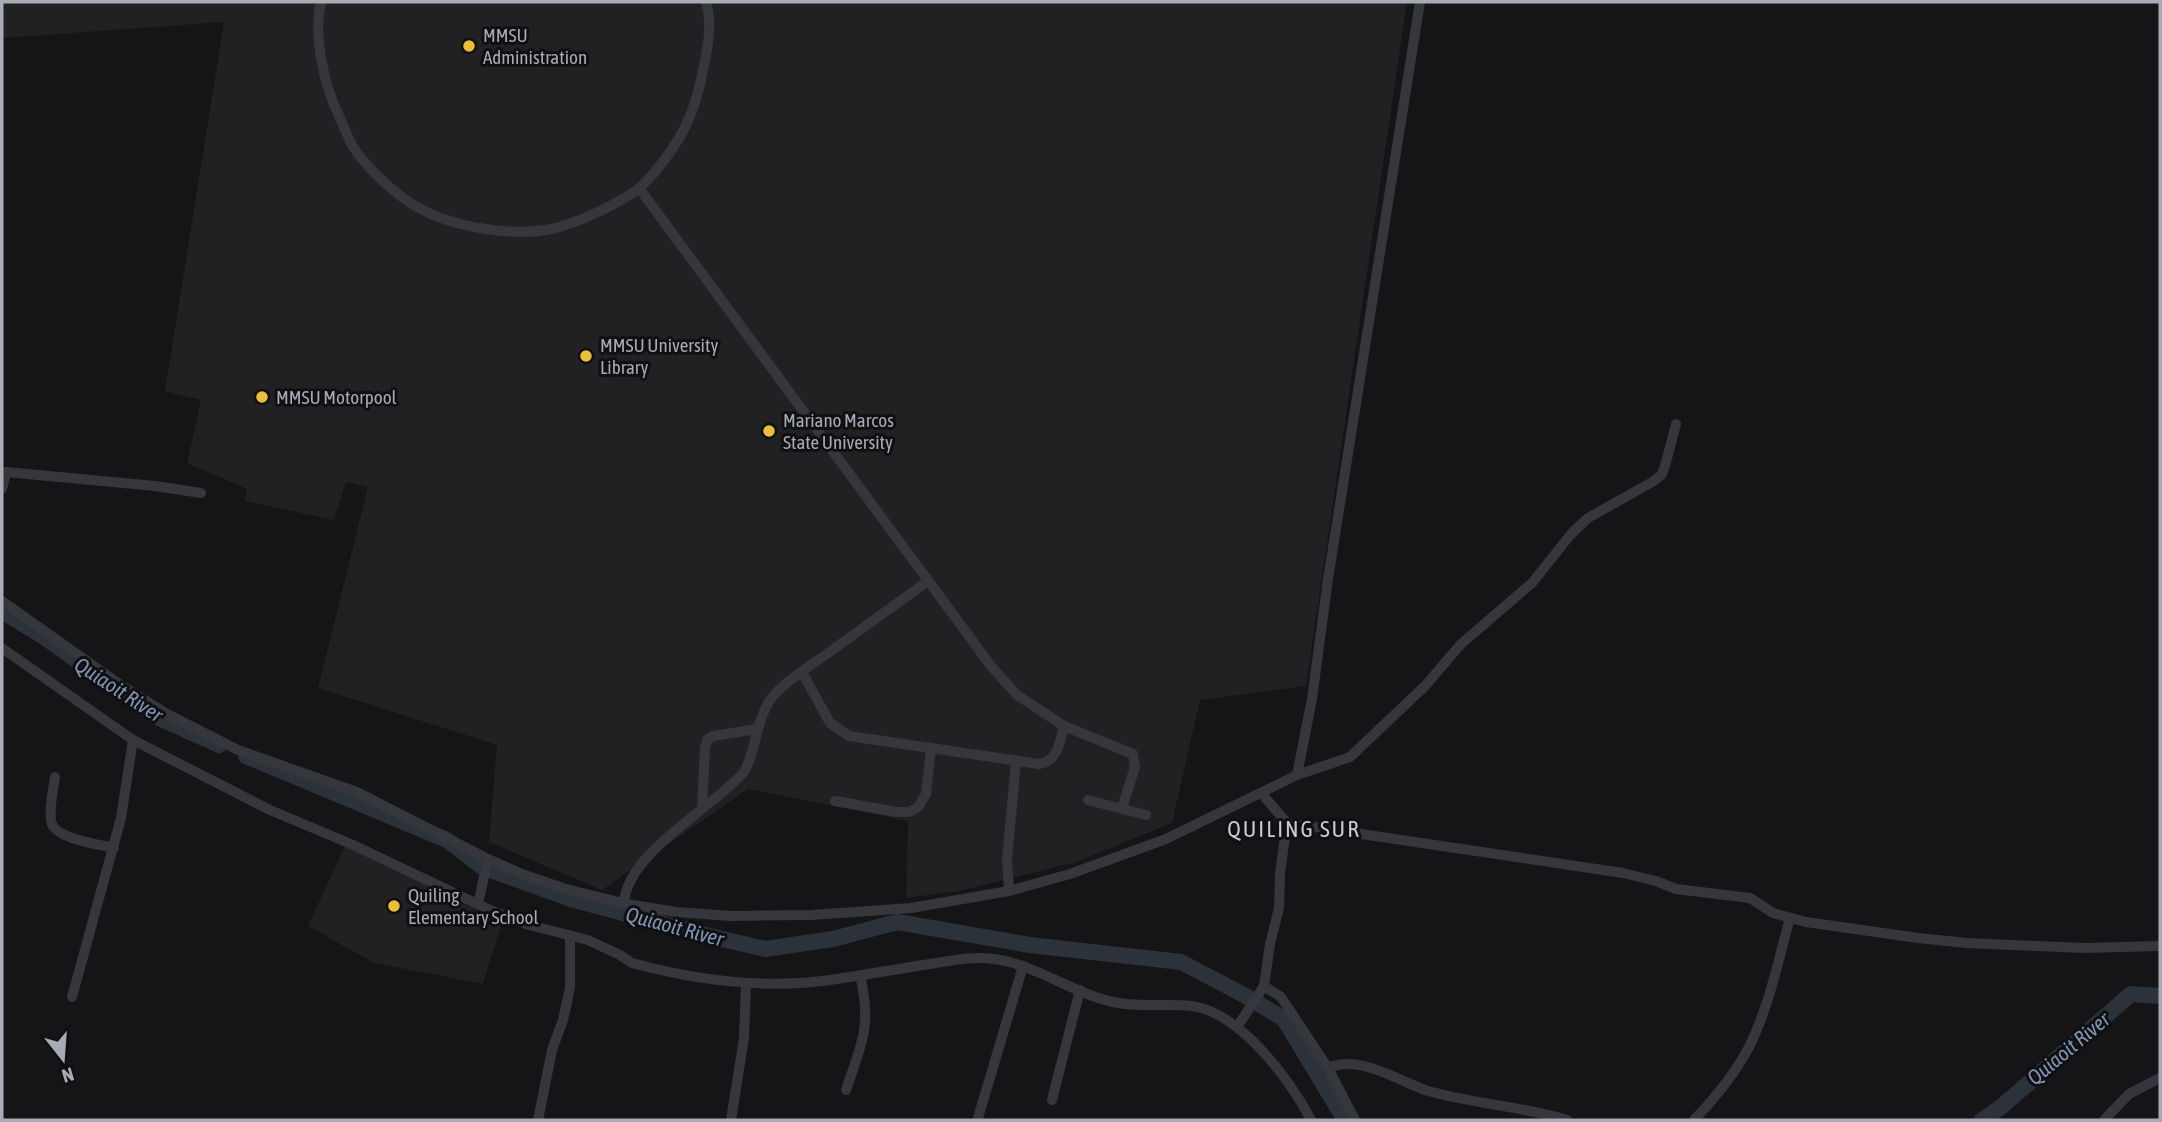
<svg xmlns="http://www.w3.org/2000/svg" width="2162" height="1122" font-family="'Asap Condensed',sans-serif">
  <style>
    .built { fill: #212124 }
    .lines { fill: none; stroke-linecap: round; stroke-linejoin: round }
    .river { stroke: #2c323a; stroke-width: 16 }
    .minor { stroke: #36373c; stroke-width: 10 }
    .poi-dot { fill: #ecbf38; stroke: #101012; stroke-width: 2.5 }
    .labels { text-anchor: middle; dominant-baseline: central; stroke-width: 6; stroke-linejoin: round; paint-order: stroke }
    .poi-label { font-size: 19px; fill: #a7abb6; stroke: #101012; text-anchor: start }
    .water-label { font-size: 21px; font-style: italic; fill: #7f95b1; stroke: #101012 }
    .quarter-label { font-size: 23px; letter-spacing: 2px; fill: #c8cad3; stroke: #101012 }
  </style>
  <rect width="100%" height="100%" fill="#151517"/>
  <g class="built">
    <path d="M2 2H1407L1306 686 1200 700 1172 823 1076 862 959 891 906 898 908 821 748 789 602 890 489 842 497 745 318 688 368 487 346 482 334 520 245 501 247 489 187 463 201 400 165 391 224 22 2 38Z"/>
    <path d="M345 846 502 922 483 984 374 963 308 926Z"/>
  </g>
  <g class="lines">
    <g class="river">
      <path d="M2 611 44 637 157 717 219 745"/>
      <path d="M246 756 447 840 482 867 571 899 705 935 765 949 833 939 897 922 1030 945 1181 962 1244 995 1284 1019 1345 1120"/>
      <path d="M1982 1120 2001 1107 2131 994 2160 996"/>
    </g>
    <g class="minor">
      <path d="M321 2C313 35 324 85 339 116 343 125 347 135 352 145 364 166 396 195 417 207 452 227 512 237 551 229 576 224 618 204 638 189 644 185 648 179 653 174 680 142 694 116 702 75 707 52 713 25 706 2"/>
      <path d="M639 188 991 666 1017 695 1064 726 1133 754 1135 767 1122 808"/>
      <path d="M2 489 6 472 155 486 201 493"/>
      <path d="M2 601 118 683 167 714 238 750 357 792 486 858 522 874 566 889 627 904 676 912 731 916 812 915 911 908 1009 891 1070 874 1166 839 1297 775 1350 757 1425 686 1461 644 1532 583 1571 534 1588 518 1654 481 1662 474 1665 466 1676 424"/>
      <path d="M2 648 133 740 270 810 351 844 490 910 529 925 588 940 620 955 632 963C699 981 768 990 837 979 870 974 903 968 936 963 950 961 964 958 978 958 1027 957 1067 992 1113 1002 1140 1008 1166 1003 1192 1006 1241 1013 1290 1080 1311 1120"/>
      <path d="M802 672 830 723 849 736 1039 764C1058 761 1060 742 1064 726"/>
      <path d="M1297 775 1312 699 1328 579 1420 2"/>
      <path d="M55 777C53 791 49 807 51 821 54 839 98 844 114 848"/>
      <path d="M1262 794 1287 823 1623 873 1656 881 1676 889 1750 898 1773 913 1806 922 1918 938 1967 943 2083 948 2160 946"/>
      <path d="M1088 800 1146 815"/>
      <path d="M835 801 897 812H909L918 807 926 794 931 748"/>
      <path d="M702 808 705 748 707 740 713 736 757 729"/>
      <path d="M1009 891 1007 859 1016 762"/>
      <path d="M624 903C627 853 711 809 743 773 754 760 756 719 771 699 782 684 808 667 824 656 859 631 893 606 928 581"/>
      <path d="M478 904 488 859"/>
      <path d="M1264 986 1281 997 1328 1068 1355 1120"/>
      <path d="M72 997 121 818 133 740"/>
      <path d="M1237 1027 1264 986 1270 944 1279 908 1280 873 1287 823"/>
      <path d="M1328 1068C1359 1054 1397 1080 1425 1090 1472 1104 1521 1106 1567 1120"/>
      <path d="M846 1090C862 1042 872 1027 860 975"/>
      <path d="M1052 1100 1080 990"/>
      <path d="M978 1118 1023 966"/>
      <path d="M538 1120 552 1050 563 1020 570 988V935"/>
      <path d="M731 1120 744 1038 746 984"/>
      <path d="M1694 1120C1715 1098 1735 1074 1749 1047 1769 1007 1778 961 1790 918"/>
      <path d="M2104 1120 2129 1094 2160 1078"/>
    </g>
  </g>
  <g class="poi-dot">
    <circle cx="469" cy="46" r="7"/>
    <circle cx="586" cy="356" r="7"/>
    <circle cx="262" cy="397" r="7"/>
    <circle cx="769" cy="431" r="7"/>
    <circle cx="394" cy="906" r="7"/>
  </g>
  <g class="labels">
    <g class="poi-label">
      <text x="483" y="35">MMSU<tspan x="483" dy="22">Administration</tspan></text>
      <text x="600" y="345">MMSU University<tspan x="600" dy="22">Library</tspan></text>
      <text x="276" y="397">MMSU Motorpool</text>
      <text x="783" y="420">Mariano Marcos<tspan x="783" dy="22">State University</tspan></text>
      <text x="408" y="895">Quiling<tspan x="408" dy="22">Elementary School</tspan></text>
    </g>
    <g class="water-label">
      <text transform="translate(119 689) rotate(33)">Quiaoit River</text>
      <text transform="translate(675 926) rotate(15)">Quiaoit River</text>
      <text transform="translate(2068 1048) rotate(-40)">Quiaoit River</text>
    </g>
    <g class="quarter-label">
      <text x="1294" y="829">QUILING SUR</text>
    </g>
  </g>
  <rect width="2162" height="1122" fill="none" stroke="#a7abb6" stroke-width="7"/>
  <g transform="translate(63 1059) rotate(163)" stroke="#101012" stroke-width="5" paint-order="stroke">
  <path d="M0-5L12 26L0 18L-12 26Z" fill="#a7abb6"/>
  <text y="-10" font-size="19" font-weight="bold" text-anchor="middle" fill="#a7abb6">N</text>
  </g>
</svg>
